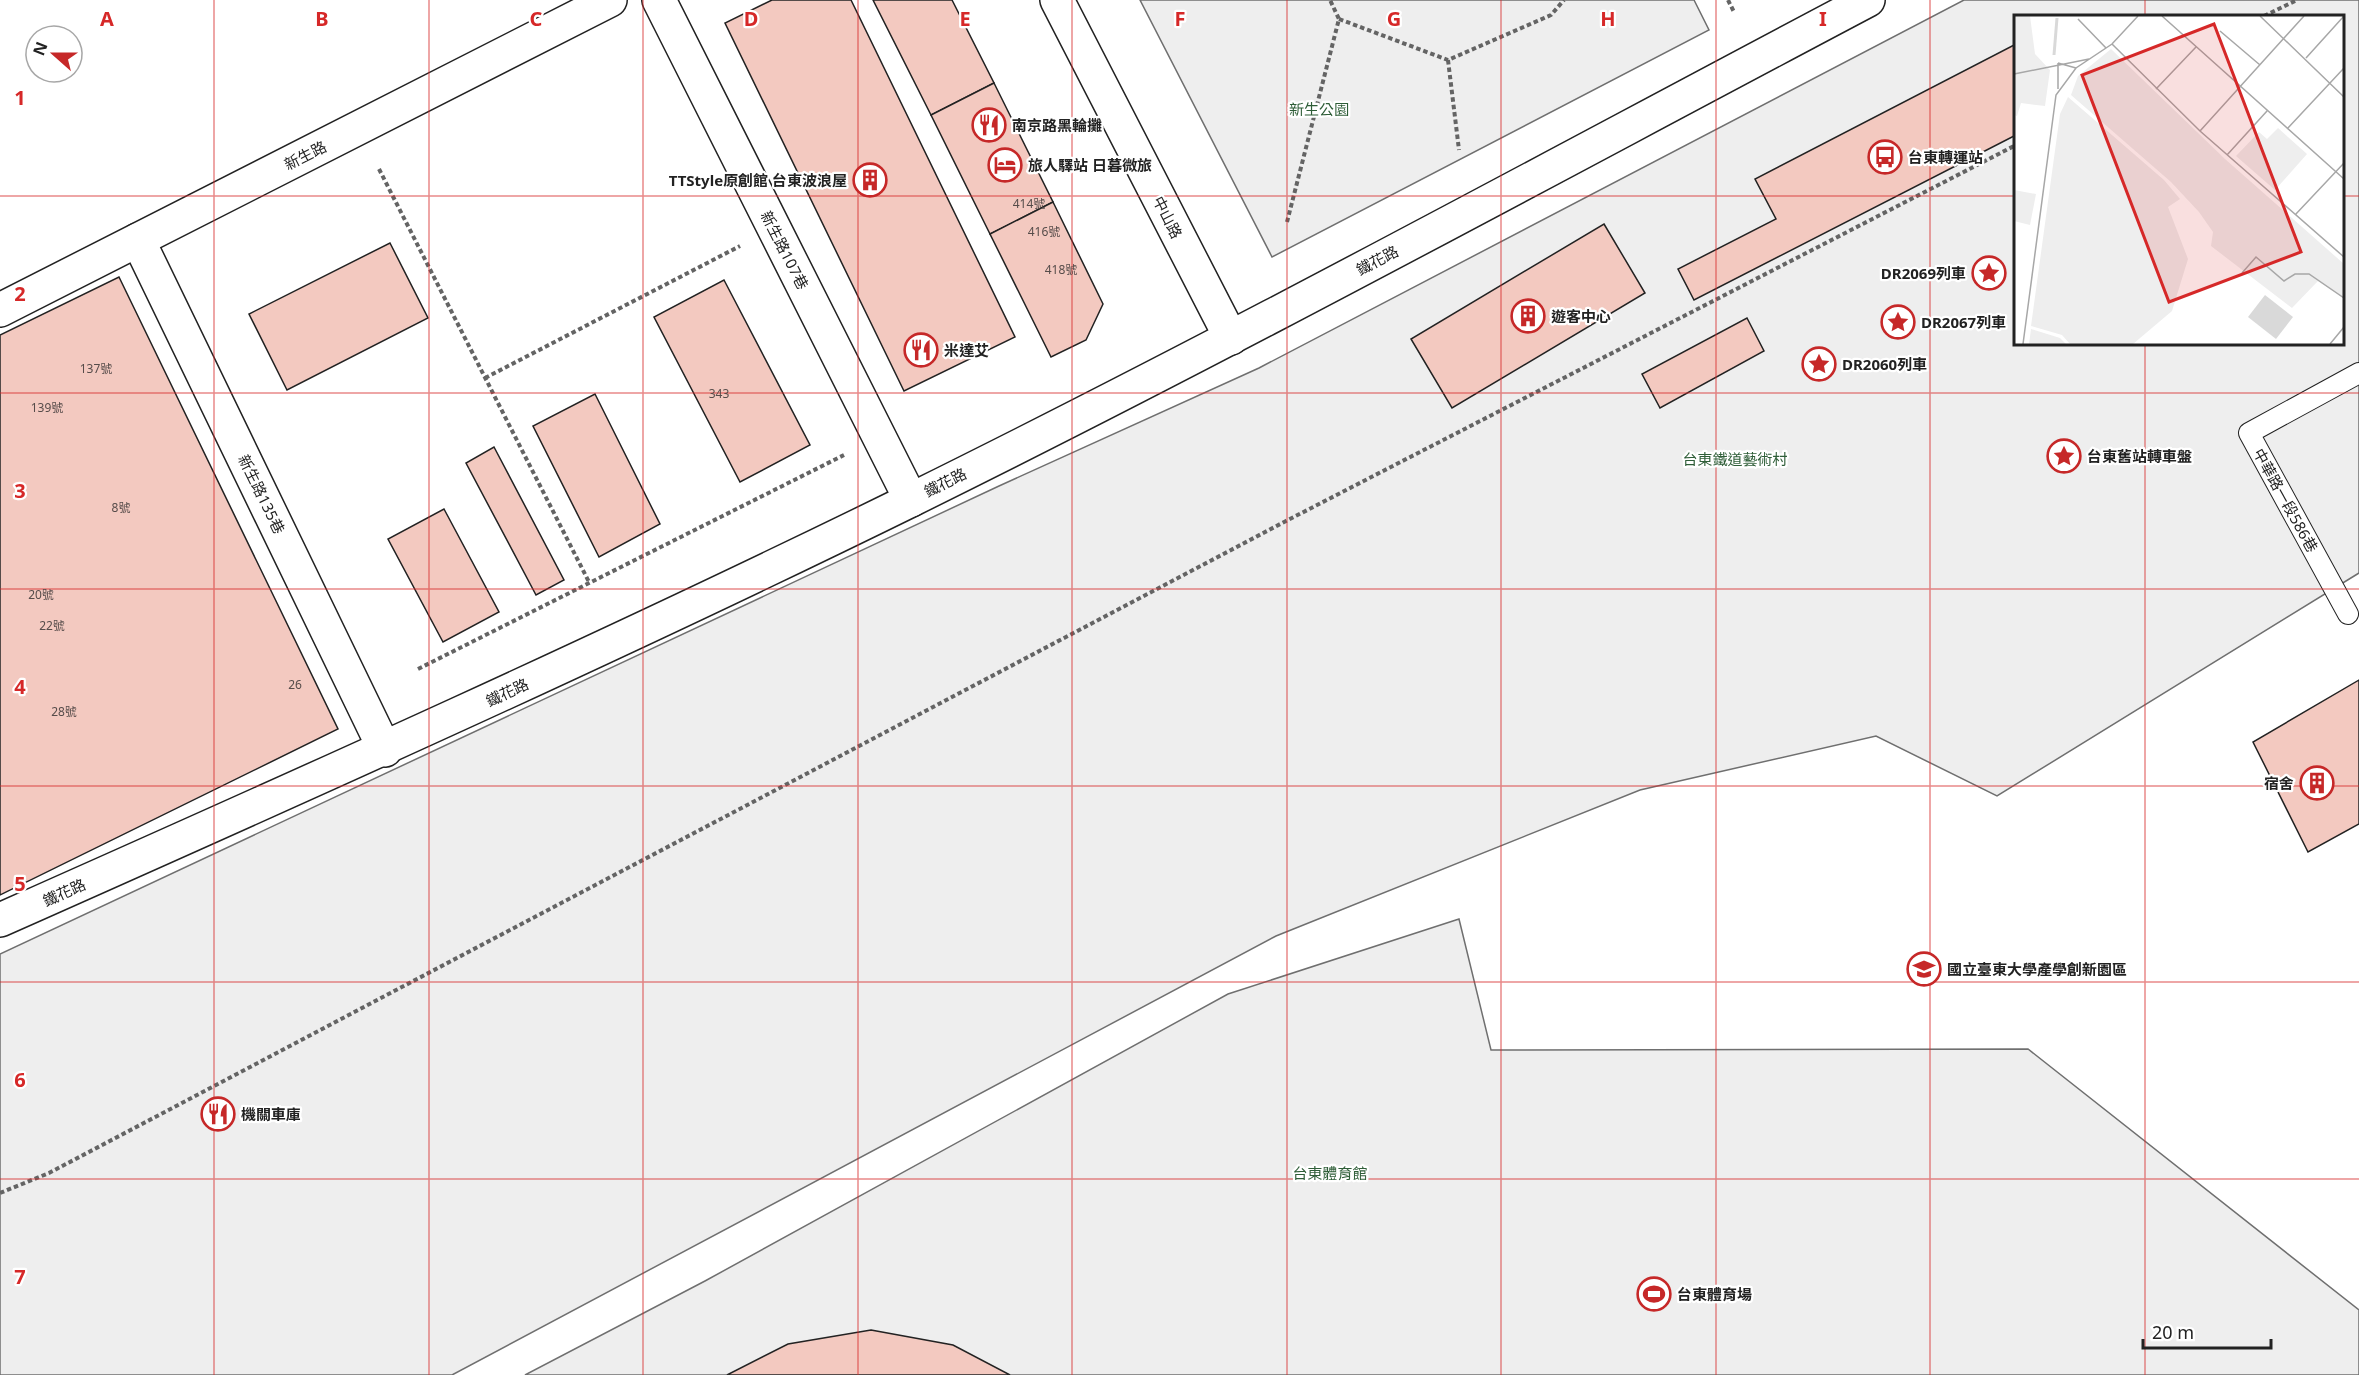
<svg xmlns="http://www.w3.org/2000/svg" width="2359" height="1375" font-family="'Noto Sans','Noto Sans TC',sans-serif">
  <style>
    .green { fill: #eee; stroke: #6f6f6f; stroke-width: 1.5; fill-rule: evenodd }
    .building { fill: #f3c9c0; stroke: #222; stroke-width: 1.5 }
    .lines { fill: none; stroke-linecap: round; stroke-linejoin: round }
    .lane-casing { stroke: #222; stroke-width: 22 }
    .street-casing { stroke: #222; stroke-width: 36 }
    .secondary-casing { stroke: #222; stroke-width: 36 }
    .path { stroke: #646464; stroke-width: 4; stroke-dasharray: 4.5 3; stroke-linecap: butt }
    .lane { stroke: #fff; stroke-width: 20 }
    .street { stroke: #fff; stroke-width: 33 }
    .secondary { stroke: #fff; stroke-width: 33 }
    .grid { fill: none; stroke: #d62828; stroke-width: 1.5; stroke-opacity: 0.55 }
    .labels { text-anchor: middle; dominant-baseline: central; stroke-width: 4.5; stroke-linejoin: round; paint-order: stroke }
    .number-label { font-size: 12px; fill: #564c4a }
    .park-label { font-size: 15px; fill: #2f5e38; stroke: #fff }
    .poi-label { font-size: 15px; font-weight: bold; fill: #222; stroke: #fff; text-anchor: start }
    .street-label { font-size: 15px; fill: #222; stroke: #fff }
    .inset-river { fill: none; stroke: #d9d9d9; stroke-width: 3 }
    .inset-road { fill: none; stroke: #a7a7a7; stroke-width: 1.5 }
    .view { fill: #d62828; fill-opacity: 0.15; stroke: #d62828; stroke-width: 3 }
    .inset-edge { fill: none; stroke: #222; stroke-width: 3 }
    .grid-label { font-size: 20px; text-anchor: middle; font-weight: bold; fill: #d62828; stroke: #fff; stroke-width: 4.5; stroke-linejoin: round; paint-order: stroke }
  </style>
  <rect width="100%" height="100%" fill="#fff"/>
  <g class="green">
    <path d="M1140 0H1694L1709 30 1272 257Z"/>
    <path d="M1964 0H2359V573L1997 796 1876 736 1640 790 1276 936 452 1375H0V954L999 486 1259 368ZM2016 16H2342V344H2016Z"/>
    <path d="M1459 919 1491 1050 2028 1049 2359 1310V1375H525L705 1281 1228 994Z"/>
  </g>
  <g class="building">
    <path d="M772 0H851L1015 337 904 391 725 23Z"/>
    <path d="M873 0H952L994 83 931 115Z"/>
    <path d="M2016 44V135L1694 300 1678 269 1776 219 1755 179Z"/>
    <path d="M994 83 1053 202 990 234 931 115Z"/>
    <path d="M1053 202 1103 304 1086 340 1051 357 990 234Z"/>
    <path d="M1604 224 1645 293 1452 408 1411 339Z"/>
    <path d="M390 243 428 318 287 390 249 314Z"/>
    <path d="M119 277 338 729 0 895V335Z"/>
    <path d="M724 280 810 445 740 482 654 317Z"/>
    <path d="M1747 318 1764 351 1660 408 1642 374Z"/>
    <path d="M595 394 660 524 599 557 533 426Z"/>
    <path d="M494 447 564 580 536 595 466 463Z"/>
    <path d="M444 509 499 612 443 642 388 539Z"/>
    <path d="M2359 680V824L2308 852 2253 742Z"/>
    <path d="M871 1330 953 1345 1010 1375H727L788 1344Z"/>
  </g>
  <g class="lines">
    <g class="lane-casing">
      <path id="lane" d="M2348 614 2249 433 2359 373"/>
    </g>
    <g class="street-casing">
      <g id="street">
        <path d="M659 0 911 500"/>
        <path d="M1057 0 1231 338"/>
        <path d="M138 240 385 750"/>
        <path d="M0 920C306 784 612 647 913 499 1235 340 1550 168 1868 0"/>
      </g>
    </g>
    <g class="secondary-casing">
      <path id="secondary" d="M0 310 610 0"/>
    </g>
    <g class="path">
      <path d="M1728 0 1734 12"/>
      <path d="M2264 16 2297 0"/>
      <path d="M1339 19 1448 60 1551 15 1564 0"/>
      <path d="M1448 60 1459 150"/>
      <path d="M379 169 589 582"/>
      <path d="M1287 222 1339 19 1330 0"/>
      <path d="M485 378 740 246"/>
      <path d="M418 669 844 455"/>
      <path d="M0 1193 49 1173 1286 521 2016 145"/>
    </g>
    <use href="#lane" class="lane"/>
    <use href="#street" class="street"/>
    <use href="#secondary" class="secondary"/>
  </g>
  <path class="grid" d="M214 0V1375M429 0V1375M643 0V1375M858 0V1375M1072 0V1375M1287 0V1375M1501 0V1375M1716 0V1375M1930 0V1375M2145 0V16M0 196H2016M2342 196H2359M2145 344V1375M0 393H2359M0 589H2359M0 786H2359M0 982H2359M0 1179H2359"/>
  <defs>
    <g id="restaurant-ring" transform="scale(1.725)"><circle r="9.5" fill="#fff" stroke="#c62828" stroke-width="1.5"/><path d="M-5-6h1v4h1v-4h1v4h1v-4h1v5L-1.5 .5V6h-2V.5L-5-1ZM5-6V6H3V1.5H1.5Q1.5-4 5-6Z" fill="#c62828"/></g>
    <g id="bus-ring" transform="scale(1.725)"><circle r="9.5" fill="#fff" stroke="#c62828" stroke-width="1.5"/><path d="M-5-6H5V4H4V6H2V4H-2V6H-4V4H-5ZM-3.5-4V0h7V-4ZM-3.5 1.2v1.5H-2V1.2ZM2 1.2v1.5H3.5V1.2Z" fill="#c62828"/></g>
    <g id="hotel-ring" transform="scale(1.725)"><circle r="9.5" fill="#fff" stroke="#c62828" stroke-width="1.5"/><path d="M-6-4.5h1.5V1H6V5H4.5V3h-9V5H-6ZM-4 0a1.8 1.8 0 1 1 3.6 0ZM.5 0V-2.5h3Q6-2.5 6 0Z" fill="#c62828"/></g>
    <g id="building-ring" transform="scale(1.725)"><circle r="9.5" fill="#fff" stroke="#c62828" stroke-width="1.5"/><path d="M-4-6H4V6H1V3H-1V6H-4ZM-2.5-4.3h1.7v1.8h-1.7ZM.8-4.3h1.7v1.8H.8ZM-2.5-1h1.7V.8h-1.7ZM.8-1h1.7V.8H.8Z" fill="#c62828"/></g>
    <g id="sight-ring" transform="scale(1.725)"><circle r="9.5" fill="#fff" stroke="#c62828" stroke-width="1.5"/><path d="M0-6L1.8-2.2L6-1.7L2.9 1.2L3.7 5.4L0 3.3L-3.7 5.4L-2.9 1.2L-6-1.7L-1.8-2.2Z" fill="#c62828"/></g>
    <g id="school-ring" transform="scale(1.725)"><circle r="9.5" fill="#fff" stroke="#c62828" stroke-width="1.5"/><path d="M0-5L7-2L0 1L-7-2ZM-4 1L0 2.5L4 1V4Q0 6-4 4Z" fill="#c62828"/></g>
    <g id="stadium-ring" transform="scale(1.725)"><circle r="9.5" fill="#fff" stroke="#c62828" stroke-width="1.5"/><path d="M0-5a6.5 5 0 1 0 0 10a6.5 5 0 1 0 0-10ZM-3.5-1.8h7v3.6h-7Z" fill="#c62828"/></g>
  </defs>
  <g fill-rule="evenodd">
    <use href="#restaurant-ring" x="989" y="125"/>
    <use href="#bus-ring" x="1885" y="157"/>
    <use href="#hotel-ring" x="1005" y="165"/>
    <use href="#building-ring" x="870" y="180"/>
    <use href="#sight-ring" x="1989" y="273"/>
    <use href="#building-ring" x="1528" y="316"/>
    <use href="#sight-ring" x="1898" y="322"/>
    <use href="#restaurant-ring" x="921" y="350"/>
    <use href="#sight-ring" x="1819" y="364"/>
    <use href="#sight-ring" x="2064" y="456"/>
    <use href="#building-ring" x="2317" y="783"/>
    <use href="#school-ring" x="1924" y="969"/>
    <use href="#restaurant-ring" x="218" y="1114"/>
    <use href="#stadium-ring" x="1654" y="1294"/>
  </g>
  <g class="labels">
    <g class="number-label">
      <text x="1029" y="203">414號</text>
      <text x="1044" y="231">416號</text>
      <text x="1061" y="269">418號</text>
      <text x="96" y="368">137號</text>
      <text x="719" y="393">343</text>
      <text x="47" y="407">139號</text>
      <text x="121" y="507">8號</text>
      <text x="41" y="594">20號</text>
      <text x="52" y="625">22號</text>
      <text x="295" y="684">26</text>
      <text x="64" y="711">28號</text>
    </g>
    <g class="park-label">
      <text x="1319" y="109">新生公園</text>
      <text x="1735" y="459">台東鐵道藝術村</text>
      <text x="1330" y="1173">台東體育館</text>
    </g>
    <g class="poi-label">
      <text x="1012" y="125">南京路黑輪攤</text>
      <text x="1908" y="157">台東轉運站</text>
      <text x="1028" y="165">旅人驛站 日暮微旅</text>
      <text x="847" y="180" text-anchor="end">TTStyle原創館 台東波浪屋</text>
      <text x="1966" y="273" text-anchor="end">DR2069列車</text>
      <text x="1551" y="316">遊客中心</text>
      <text x="1921" y="322">DR2067列車</text>
      <text x="944" y="350">米達艾</text>
      <text x="1842" y="364">DR2060列車</text>
      <text x="2087" y="456">台東舊站轉車盤</text>
      <text x="2294" y="783" text-anchor="end">宿舍</text>
      <text x="1947" y="969">國立臺東大學產學創新園區</text>
      <text x="241" y="1114">機關車庫</text>
      <text x="1677" y="1294">台東體育場</text>
    </g>
    <g class="street-label">
      <text transform="translate(305 155) rotate(-27)">新生路</text>
      <text transform="translate(1168 217) rotate(63)">中山路</text>
      <text transform="translate(785 250) rotate(63)">新生路107巷</text>
      <text transform="translate(1377 260) rotate(-28)">鐵花路</text>
      <text transform="translate(945 482) rotate(-27)">鐵花路</text>
      <text transform="translate(262 494) rotate(64)">新生路135巷</text>
      <text transform="translate(2286 500) rotate(61)">中華路一段586巷</text>
      <text transform="translate(507 692) rotate(-25)">鐵花路</text>
      <text transform="translate(64 892) rotate(-24)">鐵花路</text>
    </g>
  </g>
  <g transform="translate(2014 15)">
    <rect width="330" height="330" fill="#fff"/>
    <path d="M0 1H16L21 39 36 55 31 91 7 88 3 101 0 100ZM97 34 211 144 330 249V284L304 266 278 293 197 231 199 217 185 197 157 167 57 80 64 61ZM54 82 150 165 166 184 154 192 174 244 158 296 119 329H56L48 320 17 311 46 99ZM264 113 293 139 261 175 222 141 245 117 253 124ZM0 175 22 179 16 210 0 206ZM17 314 46 323 52 329H15Z" fill="#eee"/>
    <path d="M251 280 279 302 262 324 234 302Z" fill="#d9d9d9"/>
    <path class="inset-river" d="M40 40 43 3"/>
    <path class="inset-road" d="M148 1 330 164M246 1 330 82M64 4 92 33M206 16 246 50M98 29 186 116 330 242M292 43 330 1M44 48V74M44 48 62 53M0 59 75 44M142 74 182 32M273 114 330 53M186 116 290 1M213 140 253 96M281 200 330 148M228 258 242 242 270 266 281 259H295L330 283M9 329 42 80 62 53 98 29 124 1M316 329 330 312"/>
    <path class="view" d="M200 9 287 237 155 287 68 60Z"/>
    <rect width="330" height="330" class="inset-edge"/>
  </g>
  <g class="grid-label">
    <text x="107" y="26">A</text>
    <text x="322" y="26">B</text>
    <text x="536" y="26">C</text>
    <text x="751" y="26">D</text>
    <text x="965" y="26">E</text>
    <text x="1180" y="26">F</text>
    <text x="1394" y="26">G</text>
    <text x="1608" y="26">H</text>
    <text x="1823" y="26">I</text>
    <text x="20" y="105">1</text>
    <text x="20" y="301">2</text>
    <text x="20" y="498">3</text>
    <text x="20" y="694">4</text>
    <text x="20" y="891">5</text>
    <text x="20" y="1087">6</text>
    <text x="20" y="1284">7</text>
  </g>
  <g transform="translate(54 54) rotate(291)"><circle r="28" fill="#ffffff" stroke="#a7a7a7" stroke-width="1.5"/>
  <path d="M0-4.5L10 22L0 15L-10 22Z" fill="#c62828"/>
  <text y="-9" font-size="16" font-weight="bold" text-anchor="middle" fill="#222222">N</text>
  </g>
  <path d="M2143 1339v9h128v-9" fill="none" stroke="#222222" stroke-width="3"/>
  <text x="2152" y="1339" font-size="18" fill="#222222" stroke="#ffffff" stroke-width="4.5" paint-order="stroke">20 m</text>
</svg>
